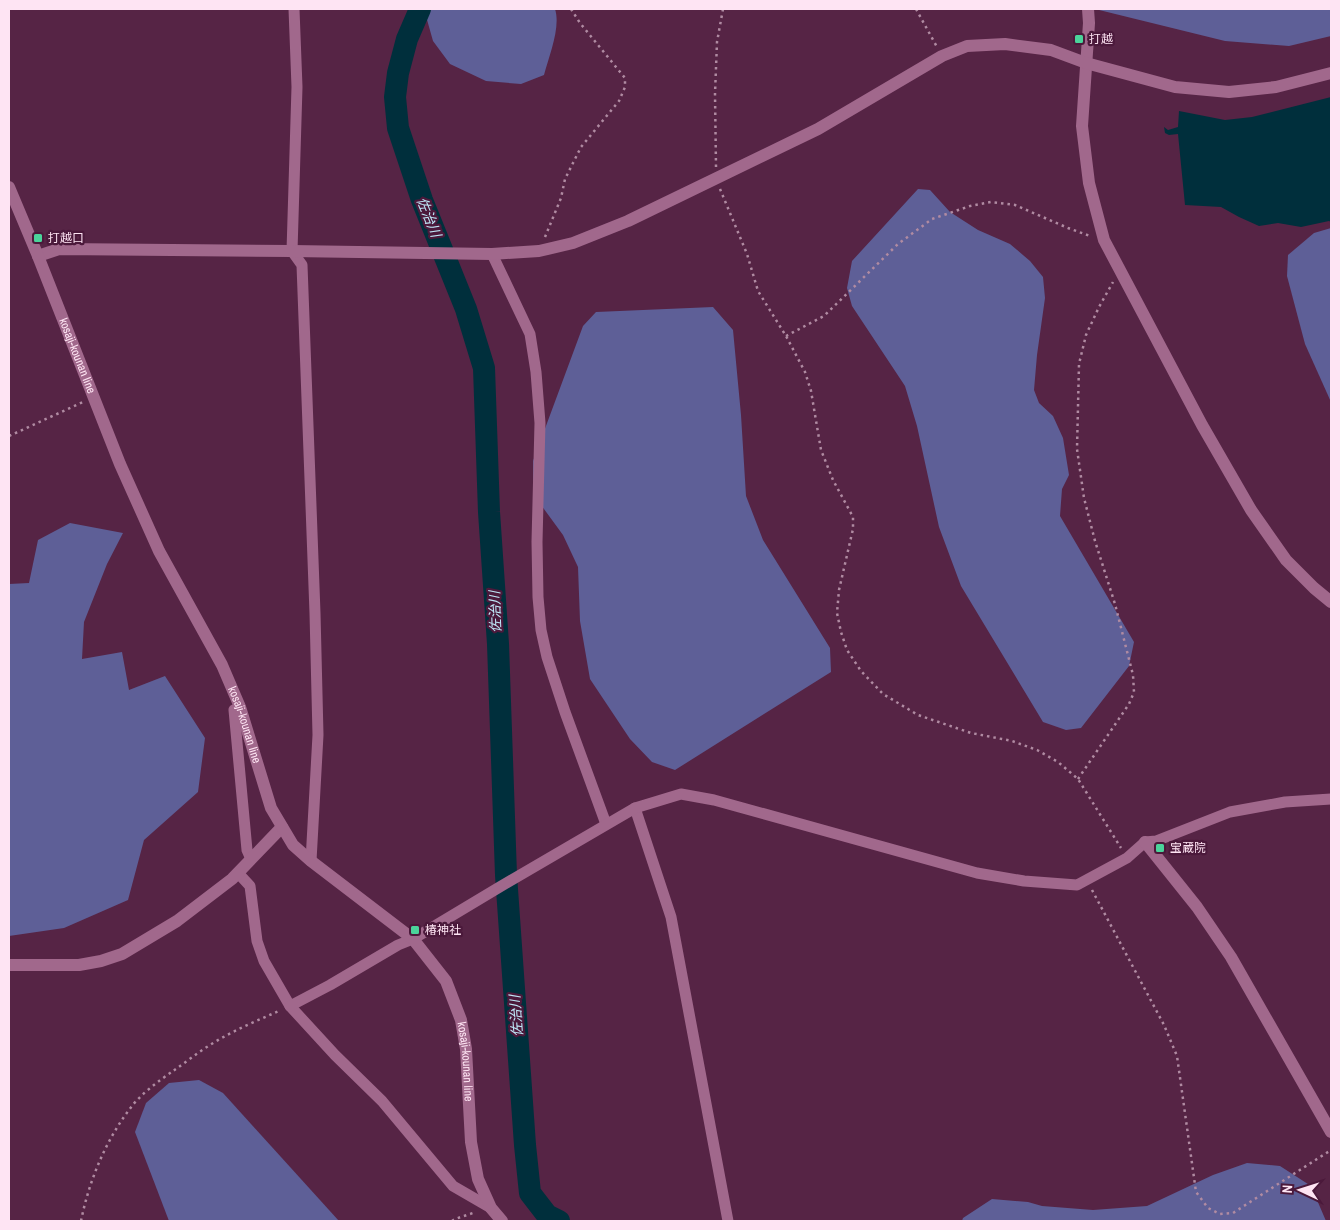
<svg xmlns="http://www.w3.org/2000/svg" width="1340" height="1230" font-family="'Archivo Narrow','Noto Sans JP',sans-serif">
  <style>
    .forest { fill: #5e5f97 }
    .water { fill: #002f3c }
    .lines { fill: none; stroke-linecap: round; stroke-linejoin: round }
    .river { stroke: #002f3c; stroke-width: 22 }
    .path { stroke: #b08ba2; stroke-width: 2.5; stroke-dasharray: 2.5 4; stroke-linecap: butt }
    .minor { stroke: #a1688c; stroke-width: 11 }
    .tertiary { stroke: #a1688c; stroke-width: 12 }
    .secondary { stroke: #a1688c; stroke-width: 12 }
    .poi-dot { fill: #4bd49b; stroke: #4b193b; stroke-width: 2 }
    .labels { text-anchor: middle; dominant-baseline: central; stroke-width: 4.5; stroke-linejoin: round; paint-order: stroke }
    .poi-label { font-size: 12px; fill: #fee4f3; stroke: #4b193b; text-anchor: start }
    .street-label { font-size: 12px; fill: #fee4f3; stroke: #4b193b }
    .water-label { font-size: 14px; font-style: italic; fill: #bfe8f8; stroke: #4b193b }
  </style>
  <rect width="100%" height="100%" fill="#562445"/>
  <g class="forest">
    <path d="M424 9H555C561 27 549 56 544 75L521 84 486 81 450 64 433 41Z"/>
    <path d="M1095 9H1331V36L1289 46 1225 41Z"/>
    <path d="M918 189 930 190 950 212 978 230 1010 244 1030 261 1043 277 1045 298 1037 355 1034 390 1039 403 1053 416 1063 438 1069 475 1062 489 1060 516 1134 642 1129 666 1081 728 1066 730 1043 722 961 586 939 527 917 426 905 386 852 306 847 288 852 261Z"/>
    <path d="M1331 228V402L1305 344 1287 276 1288 255 1314 233Z"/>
    <path d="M713 307 733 330 741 415 746 496 763 540 830 648 831 672 675 770 652 762 630 739 590 679 580 621 578 567 563 535 533 494V461L583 326 596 312Z"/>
    <path d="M70 523 123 533 107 564 84 622 82 659 122 652 129 690 165 676 205 738 198 792 144 840 128 900 64 928 9 936V584L29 583 38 540Z"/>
    <path d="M199 1080 223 1093 339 1221H169L135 1132 146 1103 169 1083Z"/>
    <path d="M1247 1163 1280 1166 1311 1186 1326 1221H962L963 1218 992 1199 1028 1202 1042 1206 1093 1210 1147 1206 1213 1175Z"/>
  </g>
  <path class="water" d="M1331 97V222L1329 221 1301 227 1278 223 1259 226 1239 217 1221 207 1185 205 1178 134 1169 135 1165 133 1164 127 1168 130 1178 127 1179 111 1225 120 1252 117Z"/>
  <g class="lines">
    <path class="river" d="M420 9 407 39 398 73 395 97 398 128 422 200 466 309 484 368 489 512 498 644 506 875 525 1145 530 1193 547 1215 559 1221"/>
    <g class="path">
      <path d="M916 9 937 47"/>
      <path d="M716 167 715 94 717 42 723 9"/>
      <path d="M720 189 747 254 758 291 786 336 805 372 811 391 821 450 833 480 853 517V529L839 590 837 613 841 632 847 650 861 671 883 694 918 715 971 733 1012 741 1037 750 1058 762 1078 779 1121 848"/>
      <path d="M545 237 561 198 565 179 581 147 619 101 625 87V78L580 23 571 9"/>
      <path d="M786 336 824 316 898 244 932 219 970 206 991 202 1015 205 1068 228 1090 236"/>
      <path d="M9 436 83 402"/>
      <path d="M1078 779 1129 704 1134 692 1133 675 1115 604 1095 541 1084 498 1077 449 1079 364 1086 335 1099 307 1113 282"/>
      <path d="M1092 890 1164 1025 1177 1056 1196 1192 1208 1208 1220 1214 1233 1213 1331 1150"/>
      <path d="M81 1221C89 1181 106 1139 132 1106 141 1094 160 1080 173 1071 185 1063 197 1053 210 1045 232 1031 256 1021 279 1011"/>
      <path d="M452 1221 455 1219 476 1212"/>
    </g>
    <g class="minor">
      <path d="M294 9 297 87 292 251 302 265 315 613 318 735 311 861"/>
      <path d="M492 254 530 334 536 372 540 423 537 542 538 597 541 630 547 657 565 712 606 824"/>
      <path d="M240 707 234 710 247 850 251 859"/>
      <path d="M635 808 671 917 728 1221"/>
      <path d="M238 873 250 886 257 941 264 961 290 1006 335 1055 382 1101 453 1186 491 1208"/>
      <path d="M290 1006 330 985 398 945 413 939 498 888 635 808 681 794 714 800 977 873 1024 881 1077 885 1127 858 1145 842 1156 841 1230 812 1285 802 1331 799"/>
    </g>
    <g class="tertiary">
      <path d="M1088 9 1089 23 1082 126 1089 183 1104 240 1202 425 1251 510 1286 560 1314 588 1331 602"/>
      <path d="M38 256 59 249 292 251 492 254 539 251 573 243 628 221 818 129 942 56 967 46 1005 44 1051 50 1086 63 1175 87 1229 92 1276 87 1331 73"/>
      <path d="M1145 842 1197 907 1231 957 1331 1132"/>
      <path d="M9 965H79L101 961 122 954 177 921 232 879 282 827"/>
    </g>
    <path class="secondary" id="s1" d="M9 187 38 256 120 464 159 551 222 665 240 707 271 808 293 845 311 861 413 939 446 981 461 1020 466 1049 471 1142 478 1179 491 1208 502 1221"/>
  </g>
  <g class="poi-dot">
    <rect x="1074" y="34" width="10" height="10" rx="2.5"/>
    <rect x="33" y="233" width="10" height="10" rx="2.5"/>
    <rect x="1155" y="843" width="10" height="10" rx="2.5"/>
    <rect x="410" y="925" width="10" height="10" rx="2.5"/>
  </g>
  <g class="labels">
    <g class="poi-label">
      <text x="1089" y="39">打越</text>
      <text x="48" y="238">打越口</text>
      <text x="1170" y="848">宝蔵院</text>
      <text x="425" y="930">椿神社</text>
    </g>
    <g class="street-label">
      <text stroke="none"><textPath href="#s1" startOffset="182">kosaji-kounan line</textPath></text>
      <text stroke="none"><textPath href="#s1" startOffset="588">kosaji-kounan line</textPath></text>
      <text stroke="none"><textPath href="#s1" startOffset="1008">kosaji-kounan line</textPath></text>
    </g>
    <g class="water-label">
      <text transform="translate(429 217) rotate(68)">佐治川</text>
      <text transform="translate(495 612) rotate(-92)">佐治川</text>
      <text transform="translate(516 1016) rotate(-94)">佐治川</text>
    </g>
  </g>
  <rect width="1340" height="1230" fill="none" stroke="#fee4f3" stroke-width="20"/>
  <g transform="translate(1300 1190) rotate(274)" stroke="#4b193b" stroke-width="4" paint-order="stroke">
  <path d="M0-4L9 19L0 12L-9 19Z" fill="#fee4f3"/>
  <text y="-8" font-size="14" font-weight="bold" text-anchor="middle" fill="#fee4f3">N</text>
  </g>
</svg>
